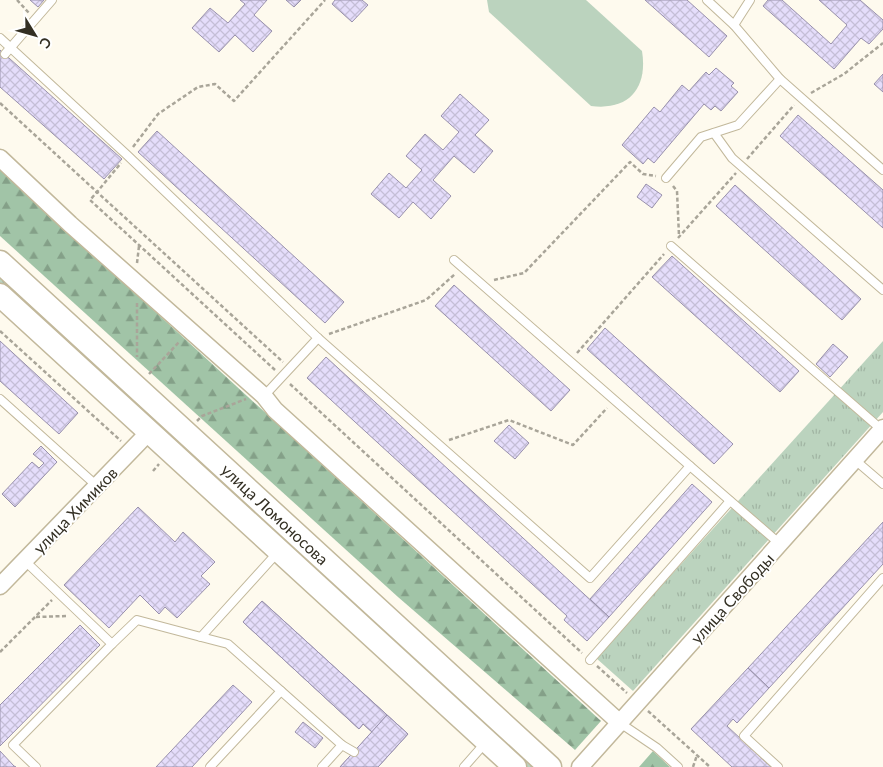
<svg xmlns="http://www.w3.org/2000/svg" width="883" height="767" font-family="Lato,sans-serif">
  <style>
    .grass { fill: url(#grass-tufts) }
    .forest { fill: url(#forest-firs) }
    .pitch { fill: #bbd3be }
    .building { fill: url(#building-cross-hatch); stroke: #9991ac }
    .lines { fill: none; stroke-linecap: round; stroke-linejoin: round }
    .lane-casing { stroke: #c2b89b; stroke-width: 10 }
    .street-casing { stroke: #c2b89b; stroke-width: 19 }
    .secondary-casing { stroke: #c2b89b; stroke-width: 25 }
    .path { stroke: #a9a599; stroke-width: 2.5; stroke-dasharray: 4 2.5; stroke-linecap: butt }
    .lane { stroke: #fff; stroke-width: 8 }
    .street { stroke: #fff; stroke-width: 16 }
    .secondary { stroke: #fff; stroke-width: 22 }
    .labels { text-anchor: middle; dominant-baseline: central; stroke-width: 4; stroke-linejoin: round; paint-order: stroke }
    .street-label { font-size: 16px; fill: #332f23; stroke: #fff }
  </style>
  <defs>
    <pattern id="grass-tufts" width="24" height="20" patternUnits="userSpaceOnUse" patternTransform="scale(1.25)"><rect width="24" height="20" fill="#bbd3be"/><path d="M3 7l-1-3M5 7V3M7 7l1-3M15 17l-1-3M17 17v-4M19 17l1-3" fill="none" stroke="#a1b5a3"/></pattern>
    <pattern id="forest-firs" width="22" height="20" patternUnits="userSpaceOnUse" patternTransform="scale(1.25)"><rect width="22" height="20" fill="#a1c4a7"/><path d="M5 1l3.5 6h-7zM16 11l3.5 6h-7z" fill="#84a088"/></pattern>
    <pattern id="building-cross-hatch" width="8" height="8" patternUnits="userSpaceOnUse" patternTransform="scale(1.25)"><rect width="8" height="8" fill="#e5ddfb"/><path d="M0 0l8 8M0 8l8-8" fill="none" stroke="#c5bed7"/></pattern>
  </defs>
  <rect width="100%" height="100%" fill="#fefaee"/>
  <g class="grass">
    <path d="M0 272 364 607 359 613 0 284Z"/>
    <path d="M883 341V412L633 691 596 658Z"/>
    <path d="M389 630 538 767H526L384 636Z"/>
  </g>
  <g class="forest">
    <path d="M0 169 601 721 575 750 398 597 0 236Z"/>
    <path d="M653 751 670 767H639Z"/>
  </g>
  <path class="pitch" d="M487 0H586L642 51C648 88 629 111 591 106L489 12Z"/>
  <g class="building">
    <path d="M30 0H44L38 7Z"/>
    <path d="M240 0H267L254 15 272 31 253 52 235 35 219 52 192 28 210 8 228 23 245 4Z"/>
    <path d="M286 0H301L294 7Z"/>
    <path d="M335 0H362L368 5 352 22 332 4Z"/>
    <path d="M645 0H687L727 36 709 57Z"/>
    <path d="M768 0H782L831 44 847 25 819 0H860L883 20V29L869 44 861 38 834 69 763 6Z"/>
    <path d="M0 50 122 159 104 179 0 87Z"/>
    <path d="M716 68 734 83 731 86 738 92 721 111 715 106 711 110 704 104 654 163 648 158 643 164 622 145 654 107 660 112 682 85 689 91 706 72 709 75Z"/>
    <path d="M883 74V92L874 84Z"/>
    <path d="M460 94 489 120 475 135 493 151 474 173 454 156 433 180 451 196 431 219 413 202 399 218 371 194 389 173 406 188 422 170 406 156 425 134 443 150 459 132 441 116Z"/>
    <path d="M798 115 883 190V228L780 136Z"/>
    <path d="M157 131 344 302 325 323 138 152Z"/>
    <path d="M646 184 662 195 652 208 637 197Z"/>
    <path d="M735 185 861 299 842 320 716 206Z"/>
    <path d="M672 256 799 371 780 392 652 277Z"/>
    <path d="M454 285 570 390 551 411 435 306Z"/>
    <path d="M605 328 733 444 714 464 587 349Z"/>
    <path d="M0 341 78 413 59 434 0 381Z"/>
    <path d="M833 344 848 357 830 377 816 364Z"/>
    <path d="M326 357 609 617 587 641 564 620 567 616 307 378Z"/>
    <path d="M509 425 529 443 515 459 494 441Z"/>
    <path d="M41 446 57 462 15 507 2 494 32 462 39 468 44 463 33 454Z"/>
    <path d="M692 484 712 502 609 617 590 599Z"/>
    <path d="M138 507 175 542 183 532 215 562 201 576 210 584 177 618 165 607 159 614 140 595 109 628 64 585Z"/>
    <path d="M883 522V564L769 688 748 668Z"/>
    <path d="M262 601 408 734 378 767H340L372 732 363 724 359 729 243 622Z"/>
    <path d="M262 601 387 715 372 732 363 724 359 729 243 622Z"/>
    <path d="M80 625 100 645 0 746V705Z"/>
    <path d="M748 668 769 688 737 723 733 719 727 726 771 767H732L691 729Z"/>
    <path d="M233 685 252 702 192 767H156Z"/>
    <path d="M387 715 408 734 378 767H340Z"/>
    <path d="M303 722 323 738 315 748 295 732Z"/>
    <path d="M0 751 14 766 16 767H0Z"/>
  </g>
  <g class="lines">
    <g class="lane-casing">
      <g id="lane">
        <path d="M707 0 734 25"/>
        <path d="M750 0 734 25 780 79 883 170"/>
        <path d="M0 38 127 155 318 338 590 578 690 466 780 544"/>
        <path d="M5 54 52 0"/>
        <path d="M714 133 732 158 883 290"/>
        <path d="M666 178 701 137 738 125 780 79"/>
        <path d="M671 246 882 430"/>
        <path d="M454 260 690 466"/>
        <path d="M264 396 318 338"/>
        <path d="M0 399 97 486"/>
        <path d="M855 460 883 484"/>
        <path d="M25 561 112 644 13 745 36 767"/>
        <path d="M201 637 228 644 342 745 354 752"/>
        <path d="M112 644 137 620 201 637 278 552"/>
        <path d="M590 660 730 501"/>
        <path d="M620 723 657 748 678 767"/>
        <path d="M210 767 281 691"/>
        <path d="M322 767 342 745"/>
        <path d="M464 767 486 742"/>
        <path d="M778 767 744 736 883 578"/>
      </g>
    </g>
    <g class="street-casing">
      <g id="street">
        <path d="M0 158 70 224 264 396 275 410 620 723"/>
        <path d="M0 586 149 432"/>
        <path d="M580 767 883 428"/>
      </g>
    </g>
    <g class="secondary-casing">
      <g id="secondary">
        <path d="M0 262 550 767"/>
        <path d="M0 295 515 767"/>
      </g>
    </g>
    <g class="path">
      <path d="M17 0 29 13"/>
      <path d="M811 93 844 74 883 43"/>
      <path d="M0 103 97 192 121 163"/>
      <path d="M133 147 158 114 198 87 215 84 234 101 325 0"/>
      <path d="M747 159 794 105"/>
      <path d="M673 186 677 191 679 236"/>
      <path d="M678 238 736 173"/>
      <path d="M137 263 139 246"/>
      <path d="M494 280 524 273 630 162 643 174 656 176"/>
      <path d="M137 303V357"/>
      <path d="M0 331 121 441"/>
      <path d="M329 334 426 300 455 274"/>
      <path d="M577 353 664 254"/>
      <path d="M275 370 90 200 97 192 283 362"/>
      <path d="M149 374 180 341"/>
      <path d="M290 384 582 653"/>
      <path d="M197 421 202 416 246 399"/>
      <path d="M449 440 509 420 573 445 607 408"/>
      <path d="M153 471 159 464"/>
      <path d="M36 617 66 616"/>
      <path d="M0 652 52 600"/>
      <path d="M597 666 627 693"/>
      <path d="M648 711 710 767"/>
      <path d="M693 767 697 755"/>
    </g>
    <use href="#lane" class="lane"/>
    <use href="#street" class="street"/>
    <use href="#secondary" class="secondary"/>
  </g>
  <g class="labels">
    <g class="street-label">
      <text transform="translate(75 510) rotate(-46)">улица Химиков</text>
      <text transform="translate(275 514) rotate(43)">улица Ломоносова</text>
      <text transform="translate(732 598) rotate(-48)">улица Свободы</text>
    </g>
  </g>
  <g transform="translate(35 35) rotate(127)" stroke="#ffffff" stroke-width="4" paint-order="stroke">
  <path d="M0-4L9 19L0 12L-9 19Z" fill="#332f23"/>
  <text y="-8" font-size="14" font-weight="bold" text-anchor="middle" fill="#332f23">С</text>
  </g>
</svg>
